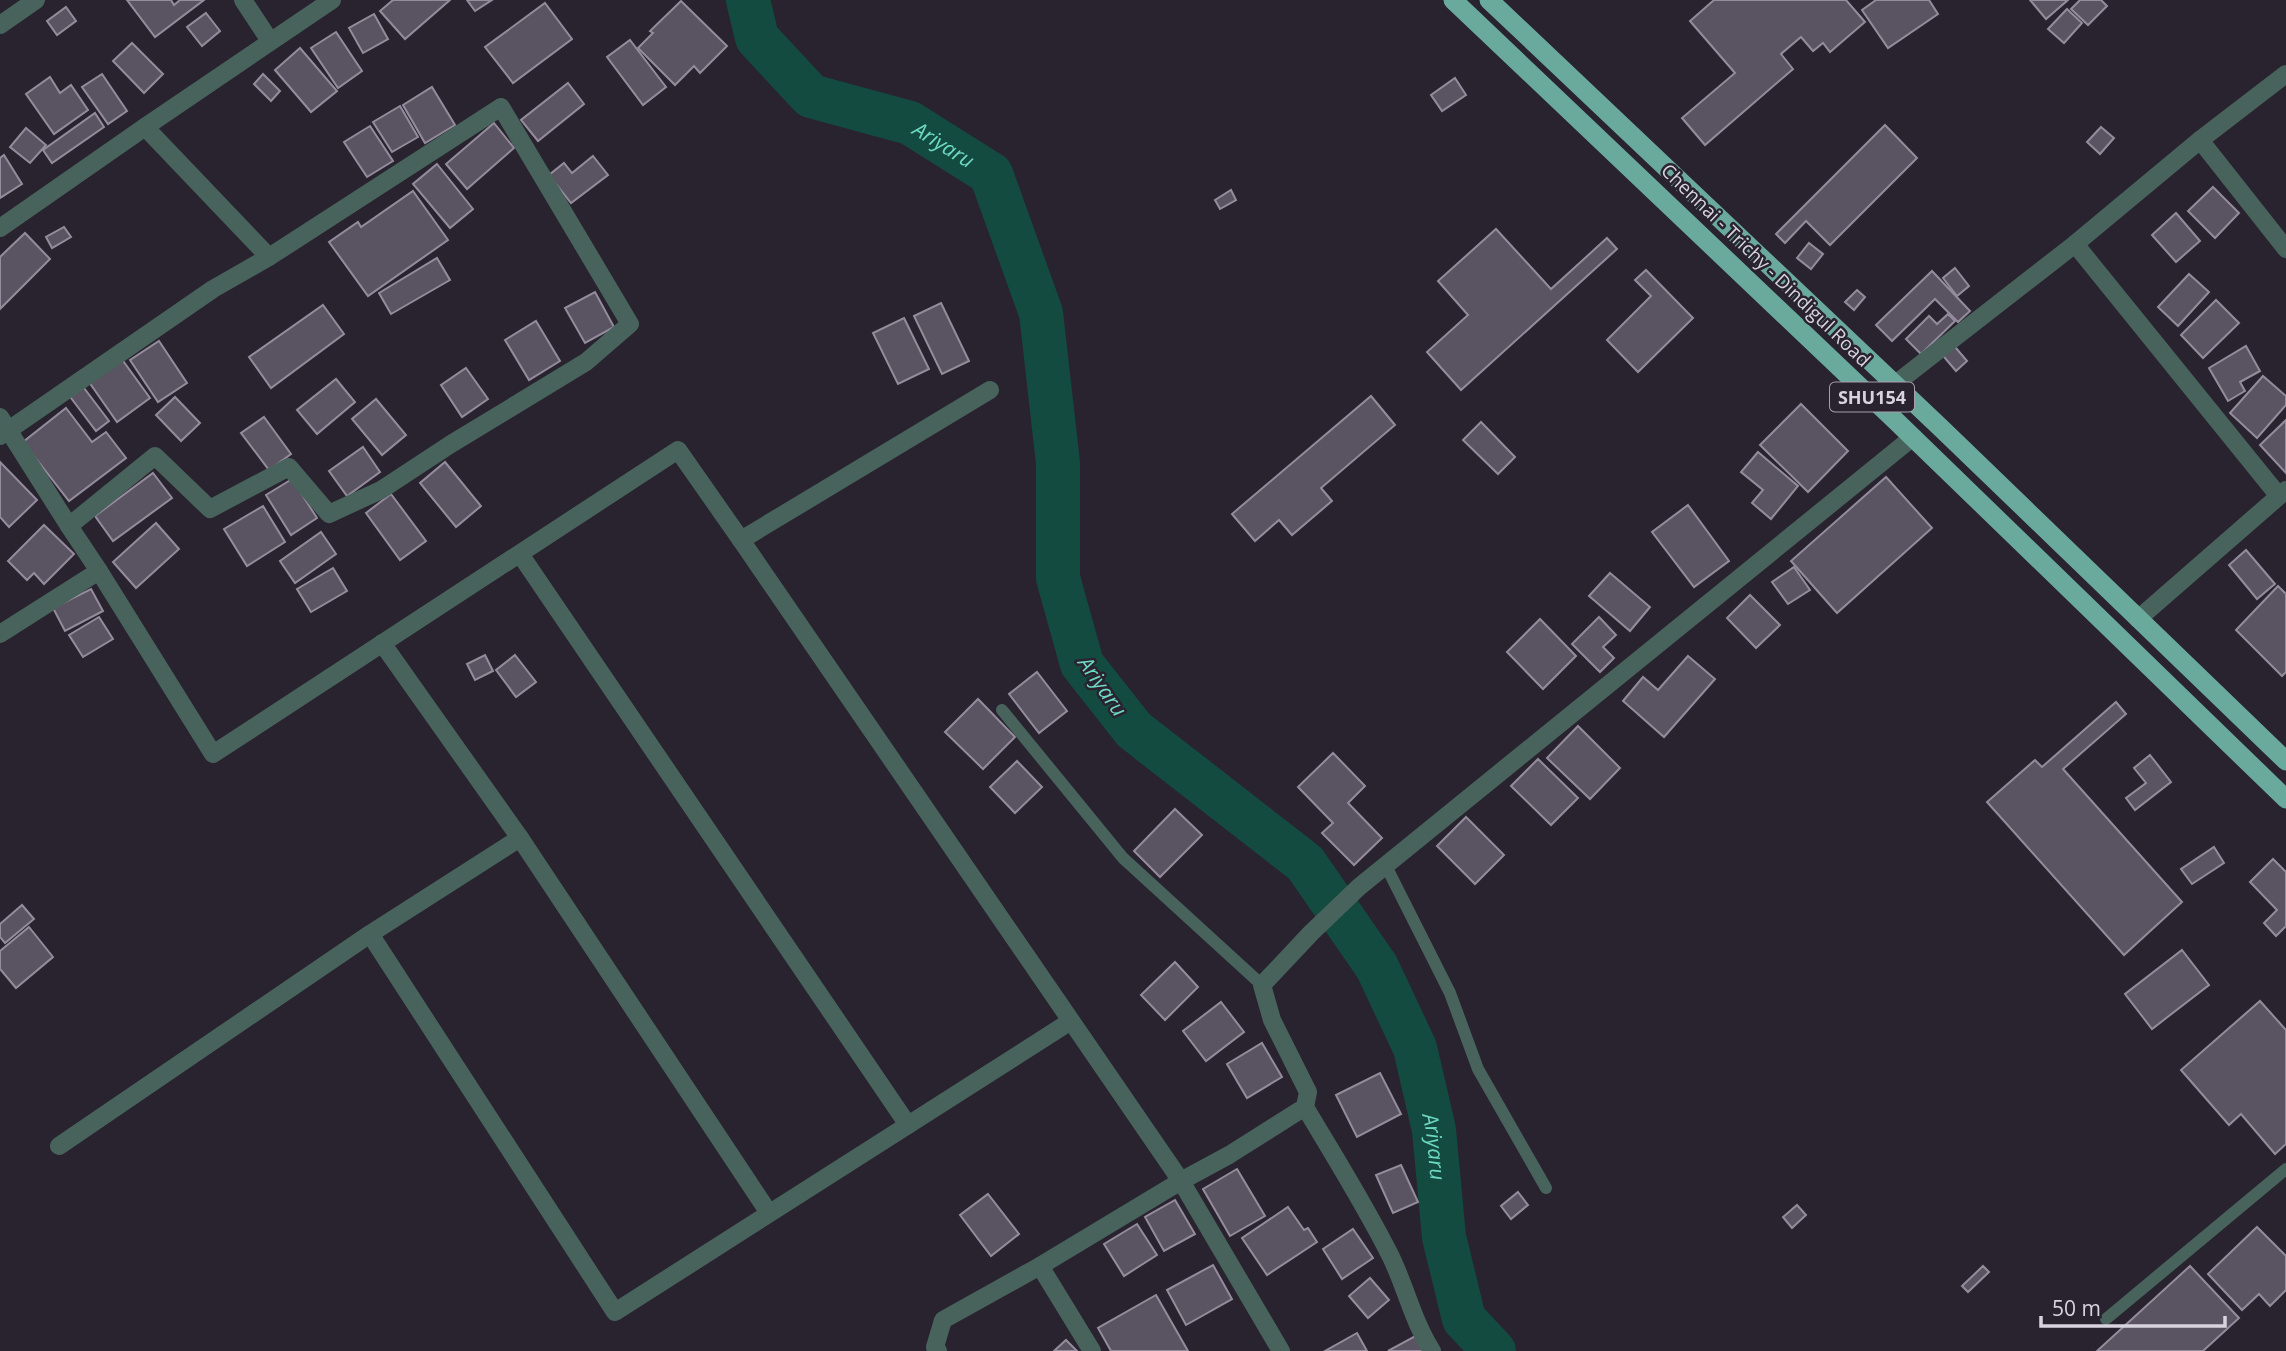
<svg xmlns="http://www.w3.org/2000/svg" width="2286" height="1351" font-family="'Open Sans',sans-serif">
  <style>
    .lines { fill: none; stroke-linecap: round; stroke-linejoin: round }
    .river { stroke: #134b40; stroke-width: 44 }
    .building { fill: #5a5361; stroke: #948c9c; stroke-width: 2 }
    .service { stroke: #48635c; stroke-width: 12 }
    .minor { stroke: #48635c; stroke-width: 18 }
    .trunk { stroke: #6aaa9c; stroke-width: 19 }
    .labels { text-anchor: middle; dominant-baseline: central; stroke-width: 5; stroke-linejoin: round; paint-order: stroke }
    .shield { fill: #292330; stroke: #a49fa9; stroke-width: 2 }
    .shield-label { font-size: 18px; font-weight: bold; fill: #d8d4dd }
    .street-label { font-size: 19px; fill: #d8d4dd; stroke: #292330 }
    .water-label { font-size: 21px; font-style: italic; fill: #6ed9c2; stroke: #292330 }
  </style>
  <rect width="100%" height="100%" fill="#292330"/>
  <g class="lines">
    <path class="river" id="s1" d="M748 0 757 38 811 96 910 123 991 174 1041 313 1058 463V578L1082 664 1134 730 1305 863 1377 967 1415 1048 1434 1130 1444 1237 1464 1319 1494 1351"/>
  </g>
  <g class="building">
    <path d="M127 0H171L174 5 180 0H204L155 37Z"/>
    <path d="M393 0H450L405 39 380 11Z"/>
    <path d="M467 0H492L475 11Z"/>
    <path d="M1714 0H1846L1865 22 1830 52 1823 43 1813 51 1801 37 1781 54 1793 69 1705 145 1682 118 1735 73 1690 21Z"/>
    <path d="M1876 0H1929L1938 14 1888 48 1862 10Z"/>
    <path d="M2030 0H2068L2046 19Z"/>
    <path d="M2080 0H2101L2107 6 2088 25 2071 9Z"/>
    <path d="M681 1 727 46 700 73 694 66 675 85 638 48 653 33 650 31Z"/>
    <path d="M545 3 572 39 513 83 485 47Z"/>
    <path d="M66 7 76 21 57 35 47 21Z"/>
    <path d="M2067 9 2082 23 2064 43 2048 29Z"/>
    <path d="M206 13 220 31 202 46 187 27Z"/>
    <path d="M374 14 388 39 363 53 349 28Z"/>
    <path d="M336 32 362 71 338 88 311 48Z"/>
    <path d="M630 40 666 87 643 105 607 57Z"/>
    <path d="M132 43 163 74 144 93 113 61Z"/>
    <path d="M300 48 337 91 311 112 275 70Z"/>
    <path d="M102 74 127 111 108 124 82 87Z"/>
    <path d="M263 74 280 91 271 101 254 84Z"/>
    <path d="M50 77 60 93 71 85 88 110 54 134 26 94Z"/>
    <path d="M1455 78 1466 95 1442 111 1431 95Z"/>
    <path d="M568 83 584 104 538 141 521 120Z"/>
    <path d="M432 87 455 125 425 143 403 105Z"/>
    <path d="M400 106 418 137 392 152 373 122Z"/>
    <path d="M95 113 104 127 52 163 43 150Z"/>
    <path d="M494 123 514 148 467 189 446 164Z"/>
    <path d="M1885 125 1917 158 1830 245 1806 221 1785 243 1776 234Z"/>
    <path d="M370 126 393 161 367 177 344 142Z"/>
    <path d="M2101 127 2114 138 2100 154 2087 142Z"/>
    <path d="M26 128 46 145 30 163 10 147Z"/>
    <path d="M4 155 22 184 0 198V158Z"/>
    <path d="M593 156 608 175 571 203 549 175 564 163 572 173Z"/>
    <path d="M437 164 473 209 450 228 413 184Z"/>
    <path d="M2213 187 2239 213 2215 238 2188 211Z"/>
    <path d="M1231 190 1236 200 1220 209 1215 200Z"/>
    <path d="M413 191 448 240 368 296 329 242 358 222 361 227Z"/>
    <path d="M2176 213 2200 241 2176 262 2152 235Z"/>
    <path d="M64 227 71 237 52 248 46 237Z"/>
    <path d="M1496 229 1551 289 1607 238 1617 249 1461 390 1427 352 1468 315 1438 281Z"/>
    <path d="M25 233 50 259 0 309V257Z"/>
    <path d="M1809 243 1823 254 1811 269 1797 258Z"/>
    <path d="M437 258 450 280 391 314 379 293Z"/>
    <path d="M1955 268 1969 286 1957 296 1943 278Z"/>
    <path d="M1646 270 1693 318 1638 372 1607 340 1651 296 1635 280Z"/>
    <path d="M1932 271 1970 311 1958 322 1935 299 1892 341 1876 325Z"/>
    <path d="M2189 274 2209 292 2178 326 2158 307Z"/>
    <path d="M1857 290 1865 297 1854 310 1845 302Z"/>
    <path d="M595 292 614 327 585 343 565 308Z"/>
    <path d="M2216 300 2239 323 2203 358 2181 335Z"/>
    <path d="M941 303 969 361 942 374 914 316Z"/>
    <path d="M323 305 344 334 271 388 249 357Z"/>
    <path d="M1948 314 1955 321 1921 354 1906 339 1929 316 1937 324Z"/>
    <path d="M904 318 929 369 898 384 873 333Z"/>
    <path d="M536 321 560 361 529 380 505 340Z"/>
    <path d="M159 341 187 383 158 402 130 360Z"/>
    <path d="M1950 341 1967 361 1956 371 1939 351Z"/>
    <path d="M2246 346 2260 371 2240 382 2245 391 2228 401 2209 368Z"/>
    <path d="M121 358 150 398 117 422 89 382Z"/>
    <path d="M466 368 488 399 462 417 441 385Z"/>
    <path d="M2263 376 2286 396V405L2257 438 2230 413Z"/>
    <path d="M336 379 355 402 317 434 297 410Z"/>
    <path d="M81 384 109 421 96 431 68 394Z"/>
    <path d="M1371 396 1395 425 1321 488 1332 501 1292 535 1279 520 1255 541 1232 514Z"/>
    <path d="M175 397 200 423 181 441 156 415Z"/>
    <path d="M376 399 406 435 382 455 352 419Z"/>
    <path d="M1801 404 1848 451 1808 492 1760 445Z"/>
    <path d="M66 408 92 442 106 432 126 458 69 501 23 442Z"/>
    <path d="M264 417 291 454 269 470 241 433Z"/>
    <path d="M2286 420V473L2260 445Z"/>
    <path d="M1481 422 1515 457 1498 474 1463 440Z"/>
    <path d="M363 447 380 472 347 496 329 471Z"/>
    <path d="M1758 452 1798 486 1771 519 1752 503 1763 490 1741 472Z"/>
    <path d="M0 462 37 500 9 527 0 517Z"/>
    <path d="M445 462 481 506 456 527 420 483Z"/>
    <path d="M153 473 172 498 113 541 95 516Z"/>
    <path d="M1886 477 1932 528 1837 613 1791 561Z"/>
    <path d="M292 479 317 518 291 535 266 495Z"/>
    <path d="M391 494 426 541 400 560 366 513Z"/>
    <path d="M1688 505 1729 561 1694 587 1652 532Z"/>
    <path d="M263 506 285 542 247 566 224 529Z"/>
    <path d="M156 523 179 549 136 588 113 562Z"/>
    <path d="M44 525 74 554 44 584 34 573 27 580 8 561Z"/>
    <path d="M321 532 336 554 295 583 280 561Z"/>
    <path d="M2246 550 2275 584 2257 599 2229 565Z"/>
    <path d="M1794 567 1810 590 1788 604 1772 582Z"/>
    <path d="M333 568 347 591 311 612 297 589Z"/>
    <path d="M1610 573 1650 607 1630 631 1589 596Z"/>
    <path d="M2278 586 2286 594V672L2282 676 2236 630Z"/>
    <path d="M91 589 103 611 65 631 53 608Z"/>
    <path d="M1750 595 1780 625 1756 648 1727 618Z"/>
    <path d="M99 617 113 639 83 657 69 635Z"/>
    <path d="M1599 617 1616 635 1603 647 1614 658 1600 672 1572 644Z"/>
    <path d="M1540 619 1576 656 1543 689 1507 652Z"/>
    <path d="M485 655 493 671 475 680 467 664Z"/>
    <path d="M515 655 536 682 516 697 496 670Z"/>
    <path d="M1688 656 1715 679 1664 737 1623 701 1643 677 1658 690Z"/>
    <path d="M1037 672 1067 711 1039 733 1009 694Z"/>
    <path d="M978 699 1015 737 983 769 945 732Z"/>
    <path d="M2116 702 2126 714 2063 769 2182 902 2124 955 1987 802 2035 760 2042 767Z"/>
    <path d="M1578 726 1620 768 1590 799 1547 758Z"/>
    <path d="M1333 753 1365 786 1348 803 1382 838 1354 865 1322 833 1333 823 1298 787Z"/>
    <path d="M2150 755 2171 782 2135 810 2126 798 2146 783 2134 768Z"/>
    <path d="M1538 759 1578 798 1551 825 1511 786Z"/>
    <path d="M1017 761 1042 787 1015 813 990 787Z"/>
    <path d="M1175 809 1202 835 1160 877 1134 851Z"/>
    <path d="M1466 817 1504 855 1475 884 1437 846Z"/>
    <path d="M2214 847 2224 863 2192 884 2181 869Z"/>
    <path d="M2273 859 2286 872V926L2276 936 2264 923 2277 910 2250 882Z"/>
    <path d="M22 905 34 919 5 943 0 937V924Z"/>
    <path d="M29 927 53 957 16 988 0 969V951Z"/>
    <path d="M2182 950 2209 985 2152 1029 2125 994Z"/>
    <path d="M1175 962 1198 987 1165 1020 1141 995Z"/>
    <path d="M2260 1001 2286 1030V1144L2275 1154 2241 1114 2229 1125 2181 1070Z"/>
    <path d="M1221 1002 1244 1032 1206 1061 1183 1031Z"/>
    <path d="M1262 1043 1282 1077 1247 1098 1227 1064Z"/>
    <path d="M1380 1073 1401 1114 1357 1137 1336 1095Z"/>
    <path d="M1401 1165 1418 1202 1393 1213 1376 1175Z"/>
    <path d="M1237 1169 1265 1216 1230 1236 1203 1189Z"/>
    <path d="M1518 1192 1528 1205 1511 1219 1501 1206Z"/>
    <path d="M988 1194 1019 1234 991 1256 960 1215Z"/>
    <path d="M1175 1200 1195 1234 1164 1251 1145 1217Z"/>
    <path d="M1797 1205 1806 1215 1792 1228 1783 1217Z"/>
    <path d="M1288 1207 1304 1230 1308 1228 1317 1242 1267 1275 1242 1238Z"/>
    <path d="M1137 1224 1157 1255 1124 1276 1104 1244Z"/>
    <path d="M2257 1227 2286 1256V1290L2270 1306 2259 1294 2242 1310 2208 1274Z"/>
    <path d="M1353 1229 1373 1258 1342 1279 1323 1249Z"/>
    <path d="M1213 1265 1232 1299 1186 1325 1167 1290Z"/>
    <path d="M1983 1266 1989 1272 1968 1292 1962 1286Z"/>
    <path d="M2190 1266 2239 1318 2203 1351H2097Z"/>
    <path d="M1370 1278 1389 1300 1368 1318 1349 1296Z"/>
    <path d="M1156 1295 1188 1351H1111L1098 1328Z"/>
    <path d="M1357 1333 1367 1351H1325Z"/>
    <path d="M1419 1334 1428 1351H1388Z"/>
    <path d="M1066 1340 1077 1351H1054Z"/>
  </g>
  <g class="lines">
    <g class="service">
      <path d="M1002 710 1123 858 1262 985"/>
      <path d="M1386 866 1450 993 1478 1069 1546 1188"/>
      <path d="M2106 1319 2286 1169"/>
    </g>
    <g class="minor">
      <path d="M243 0 270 41"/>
      <path d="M0 25 36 0"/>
      <path d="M2200 140 2286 249"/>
      <path d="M0 228 145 127 332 0"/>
      <path d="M2075 244 2278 495"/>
      <path d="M1894 385 2075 244 2200 140 2286 74"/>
      <path d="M0 417 69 526 155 456 210 509 289 467 329 514 381 490 451 444 586 362 630 324 501 107 269 257 145 127"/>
      <path d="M0 436 213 289 269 257"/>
      <path d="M741 540 1181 1181 1040 1266 943 1320 935 1347 938 1351"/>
      <path d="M520 554 908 1125"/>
      <path d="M99 571 213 754 678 450 741 540 990 390"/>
      <path d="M2138 619 2286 490"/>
      <path d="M0 634 99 571 69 526"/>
      <path d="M382 643 520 838 370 934 615 1312 1071 1021"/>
      <path d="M520 838 769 1213"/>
      <path d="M1305 1107C1334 1156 1365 1205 1391 1257 1406 1288 1413 1321 1432 1351"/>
      <path d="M59 1146 370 934"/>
      <path d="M1040 1266 1092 1351"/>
      <path d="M1281 1351 1181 1181 1229 1155 1305 1107 1308 1092 1272 1020 1262 985 1311 933 1359 887 1913 437"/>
    </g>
    <g class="trunk">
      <path d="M1453 0 1897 422 2286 799"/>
      <path d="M1489 0 1942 429 2286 761"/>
    </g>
  </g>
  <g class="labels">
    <rect class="shield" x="1830" y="382.5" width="84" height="29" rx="5"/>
    <g class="shield-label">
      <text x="1872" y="397">SHU154</text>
    </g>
    <g class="street-label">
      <text transform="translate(1766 265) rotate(44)">Chennai - Trichy - Dindigul Road</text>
    </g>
    <g class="water-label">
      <text stroke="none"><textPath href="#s1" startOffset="261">Ariyaru</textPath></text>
      <text transform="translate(1103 686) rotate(55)">Ariyaru</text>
      <text stroke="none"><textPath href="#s1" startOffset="1437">Ariyaru</textPath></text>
    </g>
  </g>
  <path d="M2041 1316v10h184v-10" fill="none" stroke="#d8d4dd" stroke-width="3.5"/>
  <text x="2052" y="1316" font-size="21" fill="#d8d4dd" stroke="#292330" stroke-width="5" paint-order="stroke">50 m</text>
</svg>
